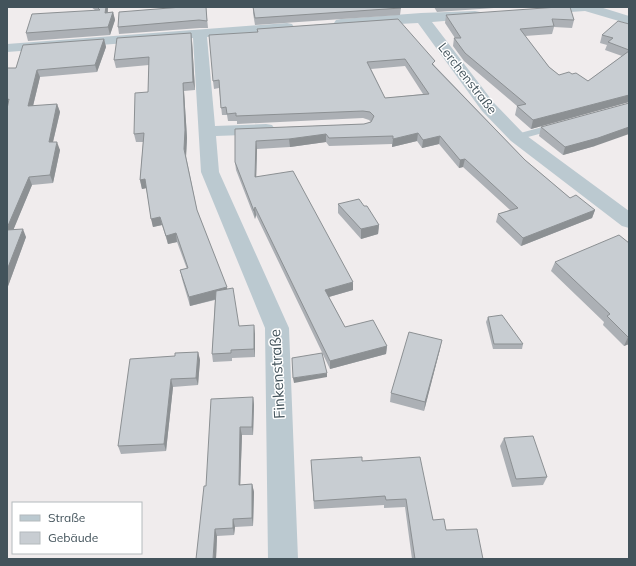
<svg xmlns="http://www.w3.org/2000/svg" width="636" height="566" font-family="Mulish,sans-serif">
  <style>
    .lines { fill: none; stroke-linecap: round; stroke-linejoin: round }
    .lane { fill: #bbc9d0; fill-rule: evenodd }
    .street { fill: #bbc9d0; fill-rule: evenodd }
    .wall { fill: #acb0b5; fill-rule: evenodd }
    .shaded-wall { fill: #8c9093 }
    .building { fill: #c8cdd2; stroke: #8c9093; fill-rule: evenodd }
    .labels { text-anchor: middle; dominant-baseline: central; stroke-width: 3; stroke-linejoin: round; paint-order: stroke }
    .far-street-label { font-size: 13px; fill: #43535b; stroke: #fff }
    .street-label { font-size: 15px; fill: #43535b; stroke: #fff }
  </style>
  <rect width="100%" height="100%" fill="#f0eced"/>
  <g class="lines">
    <path class="lane" d="M557 123 562 126 561 128 517 140 512 137 513 135Z"/>
    <g class="street">
      <path d="M537 7H600L629 16V24L585 11 541 14 536 13 534 10Z"/>
      <path d="M475 11 480 12 482 15 480 18 432 22 494 103 523 133 629 211V228L622 226 511 141 482 111 418 23 341 27 336 26 334 23 336 20 341 19 421 13Z"/>
      <path d="M287 23 292 24 294 27 292 30 207 37 215 126 266 124 272 125 275 129 272 133 266 134 216 136 219 172 289 328 298 559H268L265 328 201 172 193 38 7 52V44Z"/>
    </g>
  </g>
  <g class="wall">
    <path d="M91 7H108V13L113 12 115 20 110 35 28 41 26 33 95 10Z"/>
    <path d="M206 7 208 28H200L119 34 118 27Z"/>
    <path d="M253 7 401 8 400 15 255 25 253 13Z"/>
    <path d="M434 7H508L437 12Z"/>
    <path d="M446 15 574 20 572 28 554 27 552 34 525 36 549 67 559 75 572 74 588 81 622 56 605 50 607 45 600 43 602 35 629 24V102L531 129 515 115 517 106 464 61 453 46 454 38H455L445 23Z"/>
    <path d="M398 19 435 66 525 160 570 198 595 210 592 218 521 246 496 222 498 214 510 210 463 167 459 168 439 144 422 148 417 141 392 147V144L329 146 326 142 290 147 257 149 256 177 353 290 329 297 345 327 387 346 386 354 330 369 256 215 255 219 236 170 235 162V129L364 124 371 122 369 120 363 118 237 124V121H228L227 115H222L219 88 214 89 213 81 257 32V29ZM405 66 423 94 385 98 371 69Z"/>
    <path d="M104 39 106 47 97 72 40 77 33 106 57 104 60 112 53 142 60 150 53 183 32 185 13 230 26 237 7 289V68H16Z"/>
    <path d="M192 41 195 90 184 91 187 138 186 156 197 210 227 289 239 326 255 334V357L232 358V361L213 362 212 354 215 300 190 306 182 279 180 270 187 269 177 242 168 244 162 225 153 227 146 188 142 189 140 180 143 142H136L134 134 148 92 149 65 116 68 114 60Z"/>
    <path d="M541 127 595 146 563 155 539 136Z"/>
    <path d="M338 204 364 206 379 225 378 234 361 239 338 213Z"/>
    <path d="M629 243V344L624 346 603 325 604 322 551 271 555 262Z"/>
    <path d="M488 317 523 344 522 349H493L486 322Z"/>
    <path d="M440 349 424 411 390 402 391 393Z"/>
    <path d="M198 352 200 360 198 385 173 387 166 451 121 454 118 446 175 356Z"/>
    <path d="M253 397 254 405 253 435H242L240 485 252 484 254 492 253 526 235 527 234 535 217 536 216 559 206 486Z"/>
    <path d="M504 438 547 477 543 485 512 487 500 446Z"/>
    <path d="M311 460 362 461 433 520 483 559H412L405 507 384 508V505L314 509Z"/>
  </g>
  <g class="shaded-wall">
    <path d="M106 7H108L107 20 105 13Z"/>
    <path d="M113 12 115 20 110 35 108 27Z"/>
    <path d="M191 33 192 41 195 90 193 82Z"/>
    <path d="M104 39 106 47 97 72 95 65Z"/>
    <path d="M37 70 40 77 31 114 28 106Z"/>
    <path d="M183 83 184 91 187 138 186 157 184 149Z"/>
    <path d="M629 95V102L531 129 533 120Z"/>
    <path d="M57 104 60 112 51 150 49 142Z"/>
    <path d="M629 127V134L595 146 563 155 565 147Z"/>
    <path d="M418 133 417 141 392 147 393 139Z"/>
    <path d="M326 134V142L290 147 289 139Z"/>
    <path d="M440 136 439 144 422 148 423 140Z"/>
    <path d="M256 141 257 149 256 185 255 177Z"/>
    <path d="M57 142 60 150 53 183 50 175Z"/>
    <path d="M465 159 463 167 459 168 460 160Z"/>
    <path d="M29 177 32 185 10 238 7 233V228Z"/>
    <path d="M145 179 147 188 142 189 140 180Z"/>
    <path d="M255 207 256 215 255 219 254 211Z"/>
    <path d="M595 210 592 218 521 246 523 238Z"/>
    <path d="M160 217 162 225 153 227 151 219Z"/>
    <path d="M379 225 378 234 361 239V229Z"/>
    <path d="M23 229 26 237 7 289V270Z"/>
    <path d="M176 233 177 242 168 244 166 236Z"/>
    <path d="M353 282V290L325 298V290Z"/>
    <path d="M227 287 228 296 190 306 189 297Z"/>
    <path d="M254 325 255 334V357L254 349Z"/>
    <path d="M628 337H629V344L624 346Z"/>
    <path d="M442 340 440 349 424 411 425 402Z"/>
    <path d="M387 346 386 354 330 369V361Z"/>
    <path d="M198 352 200 360 198 385 196 378Z"/>
    <path d="M327 373V377L294 383 293 378Z"/>
    <path d="M171 379 173 387 166 451 164 444Z"/>
    <path d="M253 397 254 405 253 435 252 427Z"/>
    <path d="M240 427 242 435 240 492 239 485Z"/>
    <path d="M252 484 254 492 253 526 252 518Z"/>
    <path d="M233 519 235 527 234 535 233 528Z"/>
    <path d="M215 529 217 536 216 559H213Z"/>
  </g>
  <g class="building">
    <path d="M97 7H106L105 13 113 12 108 27 26 33 32 14 100 10Z"/>
    <path d="M182 7H206L207 21 199 20 118 27 119 12Z"/>
    <path d="M253 7H400L401 8 255 18Z"/>
    <path d="M558 7H570L574 20 552 19 554 26 520 29 549 67 559 75 569 72 572 74 576 73 588 81 629 51V95L533 120 517 106 526 104 465 53 454 38H461L446 15Z"/>
    <path d="M398 19 435 61 432 64 525 160 570 198 576 195 595 210 523 238 498 214 518 208 465 159 460 160 440 136 423 140 418 133 393 139V136L329 138 326 134 289 139 256 141 255 177 293 171 353 282 325 290 345 327 373 320 387 346 330 361 255 207 254 211 235 162V129L364 124 371 122 374 116 370 112 363 111 236 116V113L227 114 226 107 221 108 219 80 213 81 209 35 258 32 257 29ZM405 59 429 94 385 98 367 62Z"/>
    <path d="M618 21 629 24V50L608 42 613 38 602 35Z"/>
    <path d="M191 33 193 82 183 83 185 130 184 149 197 210 227 287 189 297 180 270 188 268 176 233 166 236 160 217 151 219 145 179 140 180 144 133 134 134 135 93 148 92 149 57 114 60 117 38Z"/>
    <path d="M104 39 95 65 37 70 28 106 57 104 49 142H57L50 175 29 177 7 228V109L9 99 7 100V68H16L23 45Z"/>
    <path d="M629 103V127L598 138 565 147 541 127Z"/>
    <path d="M359 199 364 206H367L379 225 361 229 338 204Z"/>
    <path d="M23 229 7 270V230Z"/>
    <path d="M619 235 629 243V337H628L607 316 610 314 555 262Z"/>
    <path d="M233 288 239 326 254 325V349L231 350V353L212 354 216 291Z"/>
    <path d="M502 315 523 344H494L488 317Z"/>
    <path d="M409 332 442 340 425 402 391 393Z"/>
    <path d="M198 352 196 378 171 379 164 444 118 446 130 359 175 356V353Z"/>
    <path d="M322 353 327 373 293 378 292 358Z"/>
    <path d="M253 397 252 427H240L239 485 252 484V518L233 519V528L215 529 213 559H196L204 486H206L211 399Z"/>
    <path d="M533 436 547 477 516 479 504 438Z"/>
    <path d="M362 457V461L420 457 433 520 444 519 446 530 477 529 483 559H415L406 499 386 500 385 496 314 501 311 460Z"/>
  </g>
  <g class="labels">
    <g class="far-street-label">
      <text transform="translate(468 78) rotate(52)">Lerchenstraße</text>
    </g>
    <g class="street-label">
      <text transform="translate(277 374) rotate(-93)">Finkenstraße</text>
    </g>
  </g>
  <rect width="636" height="566" fill="none" stroke="#43535b" stroke-width="16"/>
  <rect x="12" y="502" width="130" height="52" fill="#ffffff" stroke="#b4babd"/>
  <rect x="20" y="515" width="20" height="6" fill="#bbc9d0" stroke="#b4babd"/>
  <text x="48" y="522" font-size="12" fill="#43535b">Straße</text>
  <rect x="20" y="532" width="20" height="12" fill="#c8cdd2" stroke="#b4babd"/>
  <text x="48" y="542" font-size="12" fill="#43535b">Gebäude</text>
</svg>
